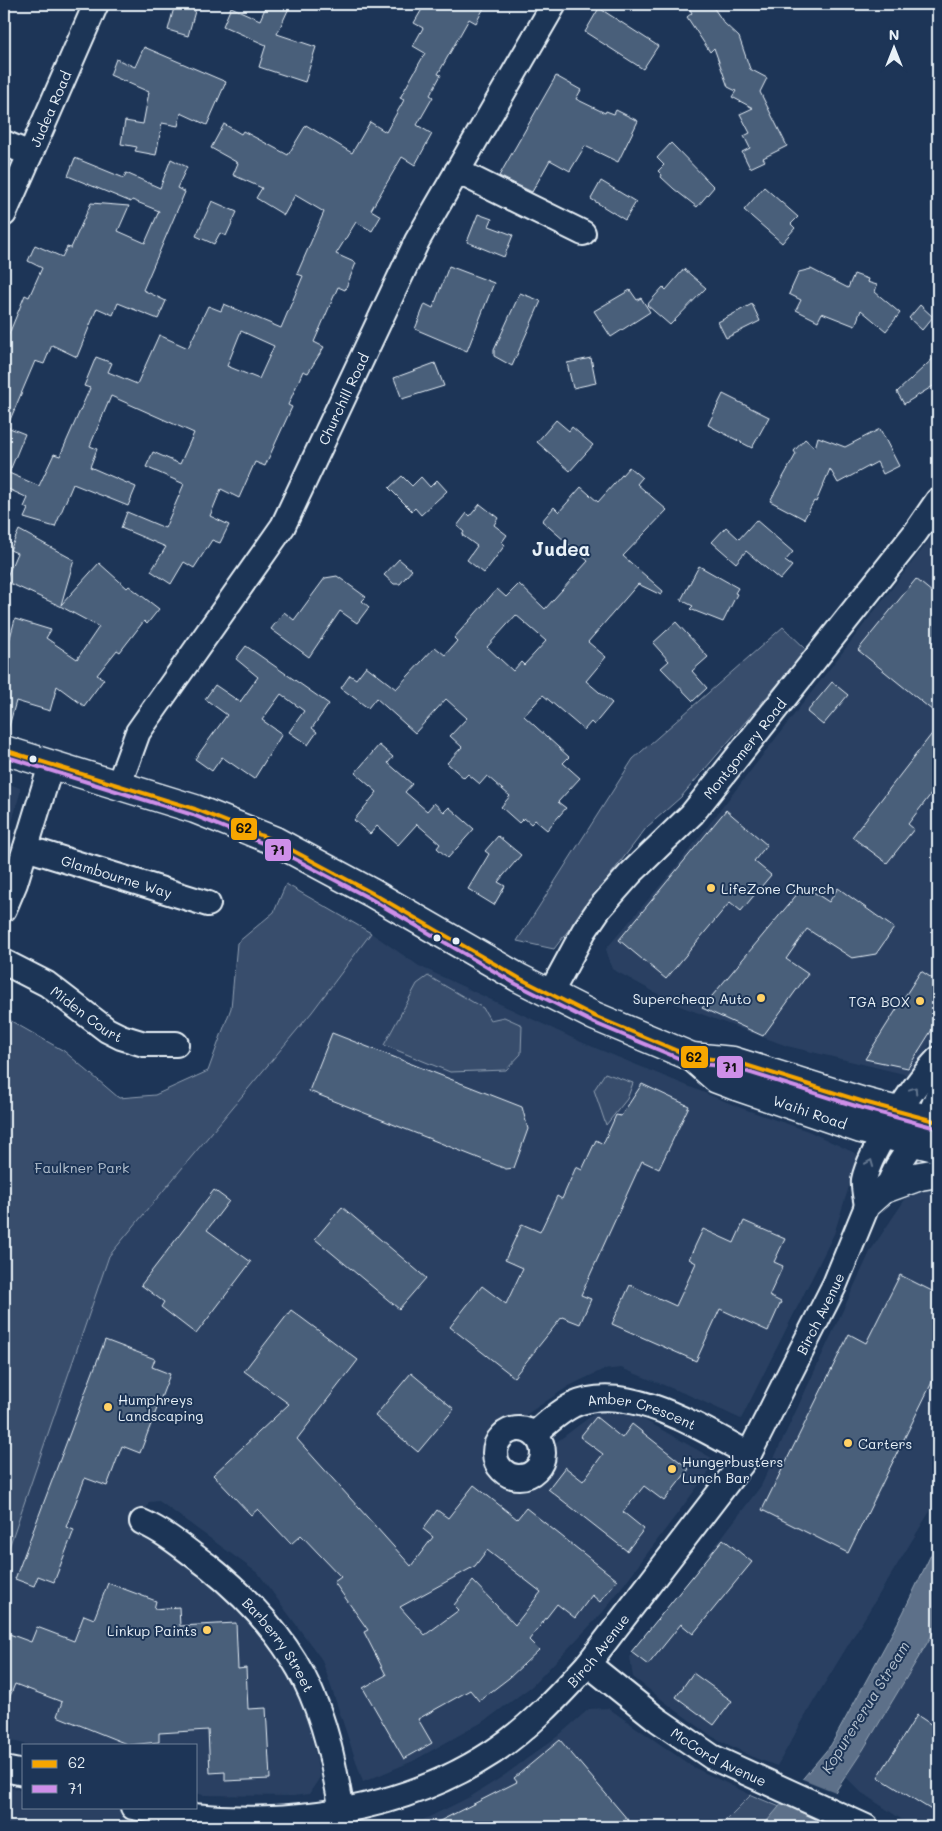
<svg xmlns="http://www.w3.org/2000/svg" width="942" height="1831" font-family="Mali,sans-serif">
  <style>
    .built { fill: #2a4162 }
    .green { fill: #374d6c; stroke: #909fb2 }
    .water { fill: #5d7089; stroke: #95a4b5 }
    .pier { fill: #1d3557 }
    .building { fill: #495e7a; stroke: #e8f1f8; fill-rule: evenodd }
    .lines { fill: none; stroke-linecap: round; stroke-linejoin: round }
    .minor-casing { stroke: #e8f1f8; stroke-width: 28 }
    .major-casing { stroke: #e8f1f8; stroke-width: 31 }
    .minor { stroke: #1d3557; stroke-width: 24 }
    .major { stroke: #1d3557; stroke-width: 28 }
    .bus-1-casing { stroke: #1d3557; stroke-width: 8 }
    .bus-2-casing { stroke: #1d3557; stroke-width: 8 }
    .bus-1 { stroke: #f7a600; stroke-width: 4 }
    .bus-2 { stroke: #ce8fe9; stroke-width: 4 }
    .oneway { stroke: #64778f }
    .bus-dot { fill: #e8f1f8; stroke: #1d3557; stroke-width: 2 }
    .poi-dot { fill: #ffd166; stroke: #1d3557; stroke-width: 2 }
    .labels { text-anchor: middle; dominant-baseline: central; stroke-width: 4; stroke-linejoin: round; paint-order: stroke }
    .street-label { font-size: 14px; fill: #e8f1f8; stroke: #1d3557 }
    .poi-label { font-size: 14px; fill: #e8f1f8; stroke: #1d3557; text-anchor: start }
    .park-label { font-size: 14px; fill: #b3c0ce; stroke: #1d3557 }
    .water-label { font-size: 15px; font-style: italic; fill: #b7c4d1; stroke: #1d3557 }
    .district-label { font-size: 19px; font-weight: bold; fill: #e8f1f8; stroke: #1d3557 }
    .line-badge { stroke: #1d3557; stroke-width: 2 }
    .pale-badge-label { font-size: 14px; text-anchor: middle; font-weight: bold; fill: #111 }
  </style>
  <rect width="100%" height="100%" fill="#1d3557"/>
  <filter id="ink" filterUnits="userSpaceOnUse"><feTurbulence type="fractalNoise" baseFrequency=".02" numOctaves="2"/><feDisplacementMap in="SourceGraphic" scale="10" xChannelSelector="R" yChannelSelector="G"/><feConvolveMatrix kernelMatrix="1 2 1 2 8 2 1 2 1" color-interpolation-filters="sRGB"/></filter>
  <g filter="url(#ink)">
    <g class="built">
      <path d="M938 529V1033L908 1075 787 1046 680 1006 612 969 606 949 676 867Z"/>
      <path d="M4 782 20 788V793L4 850Z"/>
      <path d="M371 933 419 966 581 1042 741 1108 808 1131 859 1155 834 1234 741 1419 691 1396 621 1368 602 1370 569 1386 497 1434V1461L512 1471 539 1455 598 1411 618 1405 717 1461 603 1612 532 1686 486 1720 413 1761 363 1782 322 1660 259 1574 159 1501 149 1502 141 1524 228 1592 275 1642 303 1695 320 1777 309 1794 293 1796 203 1795 196 1793V1745H29L4 1739V1562L109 1256 312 1012Z"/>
      <path d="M924 1189 938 1192V1498L812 1704 777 1766 755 1758 713 1737 674 1709 633 1677 630 1657 761 1486 871 1250 906 1198Z"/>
      <path d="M938 1621V1827H913L862 1793 846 1777Z"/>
      <path d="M608 1708 693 1767 751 1795 719 1827H394L421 1821 470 1797 502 1777 558 1736 589 1709Z"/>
      <path d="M4 1786 24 1790V1807H107L205 1827H4Z"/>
    </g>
    <g class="green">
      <path d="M783 627 807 650 681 797 647 827 554 949 517 941 633 759Z"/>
      <path d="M286 884 371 933 312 1012 109 1256 4 1562V1017L64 1051 119 1098 155 1095 208 1071 231 1008 237 943 274 912Z"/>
      <path d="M428 976 483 1008 490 1020 504 1017 522 1025 521 1054 506 1070 450 1072 384 1045 417 984Z"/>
      <path d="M605 1073 633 1083 627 1099 606 1125 594 1090Z"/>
      <path d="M751 1795 821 1824 820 1827H719Z"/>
    </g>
    <path class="water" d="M938 1540V1625L863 1750 812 1827H762L831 1745 903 1613Z"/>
    <path class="pier" d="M800 1778 838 1793 821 1818 780 1801Z"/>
    <g class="building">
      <path d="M175 4H197L188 36 168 30Z"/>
      <path d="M267 4H280L289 8 277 34 316 47 305 82 259 67 266 45 223 26 231 7 260 20Z"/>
      <path d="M425 4H486L476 23 469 19 438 74 441 75 430 95 433 97 417 125 432 134 415 165 402 157 371 210 381 216 372 231 356 222 336 254 356 263 345 290 338 287 314 342 324 347 308 373 303 371 288 405 292 407 265 466 255 462 239 498 221 489 210 516 229 525 220 543 212 540 194 568 184 562 171 584 151 571 166 547 121 528 127 512 165 528 184 484 146 467 153 452 180 464 194 433 111 396 90 446 97 449 90 467 136 487 128 506 73 484 55 527 24 518 28 509 24 507 28 498 4 487V346L25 295 29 297 42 268 28 261 35 245 62 257 67 247 71 248 91 203 129 206 118 231 145 243 159 211 132 200 131 202 68 176 75 158 124 178 126 173 160 188 171 159 187 167 177 188 185 192 143 290 166 301 158 319 118 303 113 315 97 308 77 357 52 345 44 364 35 361 7 427 25 434 9 473 39 486 54 454 60 456 90 388 84 386 96 357 112 363 108 372 137 384 159 335 188 348 208 306 221 311 224 304 281 328 303 276 297 274 324 212 295 195 284 215 256 198 262 188 233 175 238 163 211 148 224 124 241 134 243 131 288 155 306 125 352 153 370 122 386 132 404 100 400 98 425 53 413 46 423 28 414 23ZM241 331 274 346 259 379 227 366Z"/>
      <path d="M687 4H711L724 23 739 37 750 69 767 78 760 92 787 146 763 158 765 161 750 168 742 152 750 148 744 136 750 133 740 114 753 108 732 97 736 91 728 87 714 48 710 52 687 17 692 13Z"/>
      <path d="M599 8 658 46 643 69 585 32Z"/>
      <path d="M144 47 226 82 207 125 181 113 178 126 162 123 156 155 135 151 137 147 121 144 125 121 143 124 149 92 110 75 116 59 135 67Z"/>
      <path d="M556 76 581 90 576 99 605 113 606 111 614 114 616 110 638 121 618 162 585 146 570 171 550 160 532 192 499 176Z"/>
      <path d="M671 143 714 187 697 207 674 189 661 177 662 175 658 171 664 165 657 158Z"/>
      <path d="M601 181 636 202 625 220 591 199Z"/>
      <path d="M764 187 798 217 791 224 795 228 782 243 744 210Z"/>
      <path d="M212 201 237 212 226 236 220 233 214 244 196 236Z"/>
      <path d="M478 214 492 219 489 226 513 235 504 257 467 242Z"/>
      <path d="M449 266 494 283 467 351 415 329 425 304 433 308Z"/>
      <path d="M684 269 706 288 670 325 647 305 663 287 666 290Z"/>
      <path d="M811 269 848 288 854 274 868 279 867 282 877 285 875 292 900 313 886 331 861 310 855 326 822 313 818 321 796 310 801 300 789 294 799 272Z"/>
      <path d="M630 290 637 300 641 298 650 312 611 337 594 311Z"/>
      <path d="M520 293 541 301 512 366 494 356V350Z"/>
      <path d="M752 304 760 321 726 338 718 322Z"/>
      <path d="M920 305 933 317 922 330 909 318Z"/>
      <path d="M938 354V383L904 404 897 392Z"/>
      <path d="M591 358 596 383 573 388 567 363Z"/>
      <path d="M435 363 444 386 402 399 394 378Z"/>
      <path d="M723 394 769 417 752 448 708 425Z"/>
      <path d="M556 420 569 431 572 427 593 445 570 471 537 442Z"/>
      <path d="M880 429 899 466 883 474 877 462 838 483 830 469 816 502 814 501 804 519 770 501 796 454 794 451 805 439 815 448 818 437 845 447Z"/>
      <path d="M629 467 642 478 637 484 667 510 623 556 663 591 661 595 638 584 588 642 606 657 586 681 612 703 594 725 591 722 584 730 543 695 524 716 569 757 563 763 580 778 558 802 566 808 547 830 535 820 531 824 524 818 519 823 501 807 510 796 487 776 480 784 468 774 464 778 447 763 462 747 450 736 467 718 446 699 415 733 376 698 368 708 341 688 350 675 356 679 366 666 396 689 435 647 445 655 457 641 454 638 497 589 506 597 519 584 545 609 588 561 542 521 554 507 559 512 581 487 598 502ZM516 615 546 641 524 665 521 662 513 671 487 647Z"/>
      <path d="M402 476 412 486 421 477 430 487 437 480 447 491 421 515 415 508 412 511 389 488Z"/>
      <path d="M480 504 498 518 494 525 507 535 502 542 505 545 484 573 467 560 477 546 462 535 464 532 457 526 467 513 470 516Z"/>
      <path d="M756 520 793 552 785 561 792 566 780 580 746 551 736 563 712 542 726 527 739 539Z"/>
      <path d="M19 530 74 560 61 605 99 563 127 588 129 586 159 609 147 624 144 621 120 652 117 650 97 675 104 679 84 706 57 686 50 711 16 701 8 730 4 729V660L15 619 51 630 46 638 77 659 99 627 60 606 5 581 17 553 10 550Z"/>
      <path d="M399 559 412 570 400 584H394L384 575Z"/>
      <path d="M699 566 738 588 735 593 737 594 723 622 690 609 693 606 681 600Z"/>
      <path d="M337 576 366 597 362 601 369 607 357 623 340 611 309 657 271 629 284 612 294 620 325 578Z"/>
      <path d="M916 579 938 597V715L858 650Z"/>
      <path d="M676 622 708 657 692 671 707 688 693 701 661 668 669 661 653 643Z"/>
      <path d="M246 646 329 704 312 728 317 732 308 745 289 732 304 711 281 694 262 720 282 734 254 779 222 757 212 771 195 759 227 715 205 699 215 685 240 702 258 677 236 659Z"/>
      <path d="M832 682 848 695 823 725 807 712Z"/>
      <path d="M938 726V785L908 824 914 829 887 863 852 837Z"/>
      <path d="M379 745 393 757 388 763 412 784 405 792 427 811 434 803 444 812 449 807 474 829 448 858 437 848 440 844 417 824 398 845 377 826 370 834 354 820 377 792 355 773Z"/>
      <path d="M726 810 767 845 754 861 771 875 741 911 730 902 666 979 619 940Z"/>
      <path d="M498 836 521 855 498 882 505 886 494 905 468 889 489 854 485 851Z"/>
      <path d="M804 886 829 902 838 888 894 928 876 954 852 958 807 929 786 959 808 974 763 1036 702 1008Z"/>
      <path d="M921 971 938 982V1020L908 1068 865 1059Z"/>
      <path d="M332 1033 522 1107 528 1129 514 1168 506 1169 309 1091Z"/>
      <path d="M642 1084 689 1106 659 1169 642 1161 581 1295 591 1299 580 1324 562 1317 514 1377 450 1327 482 1286 506 1304 523 1268 505 1260 522 1224 540 1232 557 1196 562 1199 576 1167 582 1170 596 1140 603 1144 616 1115 621 1116Z"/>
      <path d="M214 1190 229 1201 207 1230 251 1262 196 1334 161 1307 164 1302 141 1285Z"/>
      <path d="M342 1207 426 1278 399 1309 315 1239Z"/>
      <path d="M744 1221 785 1239 774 1262 783 1266 769 1296 781 1302 768 1331 720 1309 696 1361 612 1324 630 1285 676 1306 696 1263 689 1259 703 1229 734 1243Z"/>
      <path d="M900 1275 938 1294V1370L848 1553 762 1510 849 1334 866 1343Z"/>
      <path d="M291 1310 358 1360 297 1439 411 1566 433 1537 423 1529 437 1510 448 1518 474 1485 517 1519 526 1508 617 1580 600 1602 592 1595 575 1618 557 1604 529 1640 539 1650 509 1678 479 1701 470 1690 418 1719 432 1743 404 1759 363 1688 386 1675 364 1632 368 1630 334 1582 341 1577 301 1535 291 1544 258 1509 251 1515 213 1475 289 1404 244 1371ZM487 1550 541 1592 515 1625 473 1581 454 1605 459 1610 425 1635 400 1607 475 1566Z"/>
      <path d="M105 1340 155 1359 152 1367 170 1374 140 1453 122 1446 107 1486 85 1478 66 1527 74 1530 54 1582 38 1576 34 1586 15 1579Z"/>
      <path d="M411 1373 454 1409 418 1452 375 1416Z"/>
      <path d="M596 1417 622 1438 632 1424 689 1469 664 1501 644 1486 623 1512 644 1529 627 1551 548 1489 565 1467 583 1481 603 1454 580 1437Z"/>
      <path d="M723 1539 752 1562 693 1634 681 1624 648 1665 631 1652Z"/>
      <path d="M108 1583 156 1601 154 1609 179 1607 180 1626 236 1623 238 1669 246 1668 248 1709 266 1708 270 1779 225 1781V1772L210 1773 208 1730 159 1733V1742L129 1745 57 1716 62 1702 15 1684 4 1711V1632L31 1642 37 1627 74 1641 84 1615 94 1619Z"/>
      <path d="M693 1673 732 1701 714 1725 676 1697Z"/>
      <path d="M917 1715 938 1729V1814L878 1777Z"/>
      <path d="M560 1740 634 1827H428L517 1782 514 1778Z"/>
    </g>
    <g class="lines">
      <g class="minor-casing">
        <g id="minor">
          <path d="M4 143 30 154"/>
          <path d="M457 171 583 233"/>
          <path id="s1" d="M4 214 96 4"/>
          <path id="s2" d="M119 784 138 732 283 526 417 241 554 4"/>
          <path id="s3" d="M26 848 208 904"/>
          <path d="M4 909 15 883 51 765"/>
          <path id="s4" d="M4 962 47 984 107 1030 121 1037 144 1044H176"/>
          <path id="s5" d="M550 994 584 931 599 909 630 874 692 814 916 532 938 500"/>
          <path d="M867 1206C866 1198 863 1188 864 1180 870 1150 916 1082 938 1059"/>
          <circle cx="519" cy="1453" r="24"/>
          <path id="s6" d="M536 1433C547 1423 559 1412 573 1405 626 1380 702 1429 749 1454"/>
          <path id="s7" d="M142 1522C167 1533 186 1550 208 1566 254 1603 295 1649 316 1705 330 1740 336 1779 343 1816"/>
          <path id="s8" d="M588 1664 658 1720 712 1757 866 1827"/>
          <path d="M4 1769 24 1773"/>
          <path id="s9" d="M133 1807C252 1831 390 1820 493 1752 529 1728 559 1696 588 1664L749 1454 835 1284 867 1206 887 1188 897 1167 928 1119 938 1095"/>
        </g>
      </g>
      <g class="major-casing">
        <g id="major">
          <path d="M4 750 195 809 275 841 372 893 519 978 594 1016 692 1057 733 1061 864 1102 938 1122"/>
          <path id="s10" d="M692 1057 717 1079 733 1085 861 1129 938 1148"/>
          <path d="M887 1188 920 1176 938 1173"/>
        </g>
      </g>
      <use href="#minor" class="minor"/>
      <use href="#major" class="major"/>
      <g class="bus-1-casing">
        <path id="bus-1" d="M4 750 195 809 275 841 372 893 519 978 594 1016 692 1057 733 1061 864 1102 938 1122"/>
      </g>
      <g class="bus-2-casing">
        <path id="bus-2" d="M4 756 193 815 272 847 369 898 516 984 592 1022 690 1063 732 1067 862 1108 936 1128"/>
      </g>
      <use href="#bus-1" class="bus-1"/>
      <use href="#bus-2" class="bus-2"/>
    </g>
    <defs><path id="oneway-chevron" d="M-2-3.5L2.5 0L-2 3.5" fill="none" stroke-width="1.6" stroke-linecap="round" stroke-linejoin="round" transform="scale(1.25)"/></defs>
    <g class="oneway">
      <use href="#oneway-chevron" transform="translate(914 1090) rotate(-56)"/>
      <use href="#oneway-chevron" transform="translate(870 1163) rotate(-68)"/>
    </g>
  </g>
  <g class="bus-dot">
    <circle cx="33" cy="759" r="4.5"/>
    <circle cx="437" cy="938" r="4.5"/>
    <circle cx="456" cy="941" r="4.5"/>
  </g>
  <g class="poi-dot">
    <circle cx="711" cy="888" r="5"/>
    <circle cx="761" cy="998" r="5"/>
    <circle cx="920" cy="1001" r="5"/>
    <circle cx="108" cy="1407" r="5"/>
    <circle cx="848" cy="1443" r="5"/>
    <circle cx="672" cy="1469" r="5"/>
    <circle cx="207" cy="1630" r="5"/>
  </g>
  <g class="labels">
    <g class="street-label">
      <text stroke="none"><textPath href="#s1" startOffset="115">Judea Road</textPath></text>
      <text stroke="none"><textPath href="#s2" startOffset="448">Churchill Road</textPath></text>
      <text stroke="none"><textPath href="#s5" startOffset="315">Montgomery Road</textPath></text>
      <text stroke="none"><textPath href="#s3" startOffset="95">Glambourne Way</textPath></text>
      <text stroke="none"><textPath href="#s4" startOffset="98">Miden Court</textPath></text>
      <text stroke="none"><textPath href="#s10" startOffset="132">Waihi Road</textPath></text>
      <text stroke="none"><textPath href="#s9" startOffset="925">Birch Avenue</textPath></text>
      <text stroke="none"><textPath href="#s6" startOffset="118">Amber Crescent</textPath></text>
      <text stroke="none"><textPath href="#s7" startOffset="186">Barberry Street</textPath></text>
      <text stroke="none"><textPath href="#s9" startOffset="520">Birch Avenue</textPath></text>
      <text stroke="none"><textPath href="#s8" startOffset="161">McCord Avenue</textPath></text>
    </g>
    <g class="poi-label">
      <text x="721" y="888">LifeZone Church</text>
      <text x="751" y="998" text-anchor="end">Supercheap Auto</text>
      <text x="910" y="1001" text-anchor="end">TGA BOX</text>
      <text x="118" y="1399">Humphreys<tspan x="118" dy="16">Landscaping</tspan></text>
      <text x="858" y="1443">Carters</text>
      <text x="682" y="1461">Hungerbusters<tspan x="682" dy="16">Lunch Bar</tspan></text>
      <text x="197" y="1630" text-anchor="end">Linkup Paints</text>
    </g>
    <g class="park-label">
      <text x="82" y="1167">Faulkner Park</text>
    </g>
    <g class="water-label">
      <text transform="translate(865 1707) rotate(-58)">Kopurererua Stream</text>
    </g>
    <g class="district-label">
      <text x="561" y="548">Judea</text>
    </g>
  </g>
  <g class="line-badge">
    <rect x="230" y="817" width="28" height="24" rx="5" fill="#f7a600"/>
    <rect x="264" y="838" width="28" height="24" rx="5" fill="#ce8fe9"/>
    <rect x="680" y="1045" width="29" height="24" rx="5" fill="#f7a600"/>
    <rect x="716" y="1055" width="28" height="24" rx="5" fill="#ce8fe9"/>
  </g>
  <g class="pale-badge-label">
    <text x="244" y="833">62</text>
    <text x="278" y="855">71</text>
    <text x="694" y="1062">62</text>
    <text x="730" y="1072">71</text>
  </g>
  <rect width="942" height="1831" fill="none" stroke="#1d3557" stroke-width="20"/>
  <rect x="10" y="10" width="922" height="1811" fill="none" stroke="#e8f1f8" stroke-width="2" filter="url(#ink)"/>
  <rect x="22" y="1744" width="175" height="65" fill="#1d3557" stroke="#6e8097"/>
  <rect x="32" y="1760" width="25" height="8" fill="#f7a600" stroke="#6e8097"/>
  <text x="68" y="1768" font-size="15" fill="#e8f1f8">62</text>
  <rect x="32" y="1785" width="25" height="8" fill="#ce8fe9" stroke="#6e8097"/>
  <text x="68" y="1794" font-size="15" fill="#e8f1f8">71</text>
  <g transform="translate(894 48)" stroke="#1d3557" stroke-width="4" paint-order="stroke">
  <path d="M0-4L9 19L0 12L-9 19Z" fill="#e8f1f8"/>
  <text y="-8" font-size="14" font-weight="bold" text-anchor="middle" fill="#e8f1f8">N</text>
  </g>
</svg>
